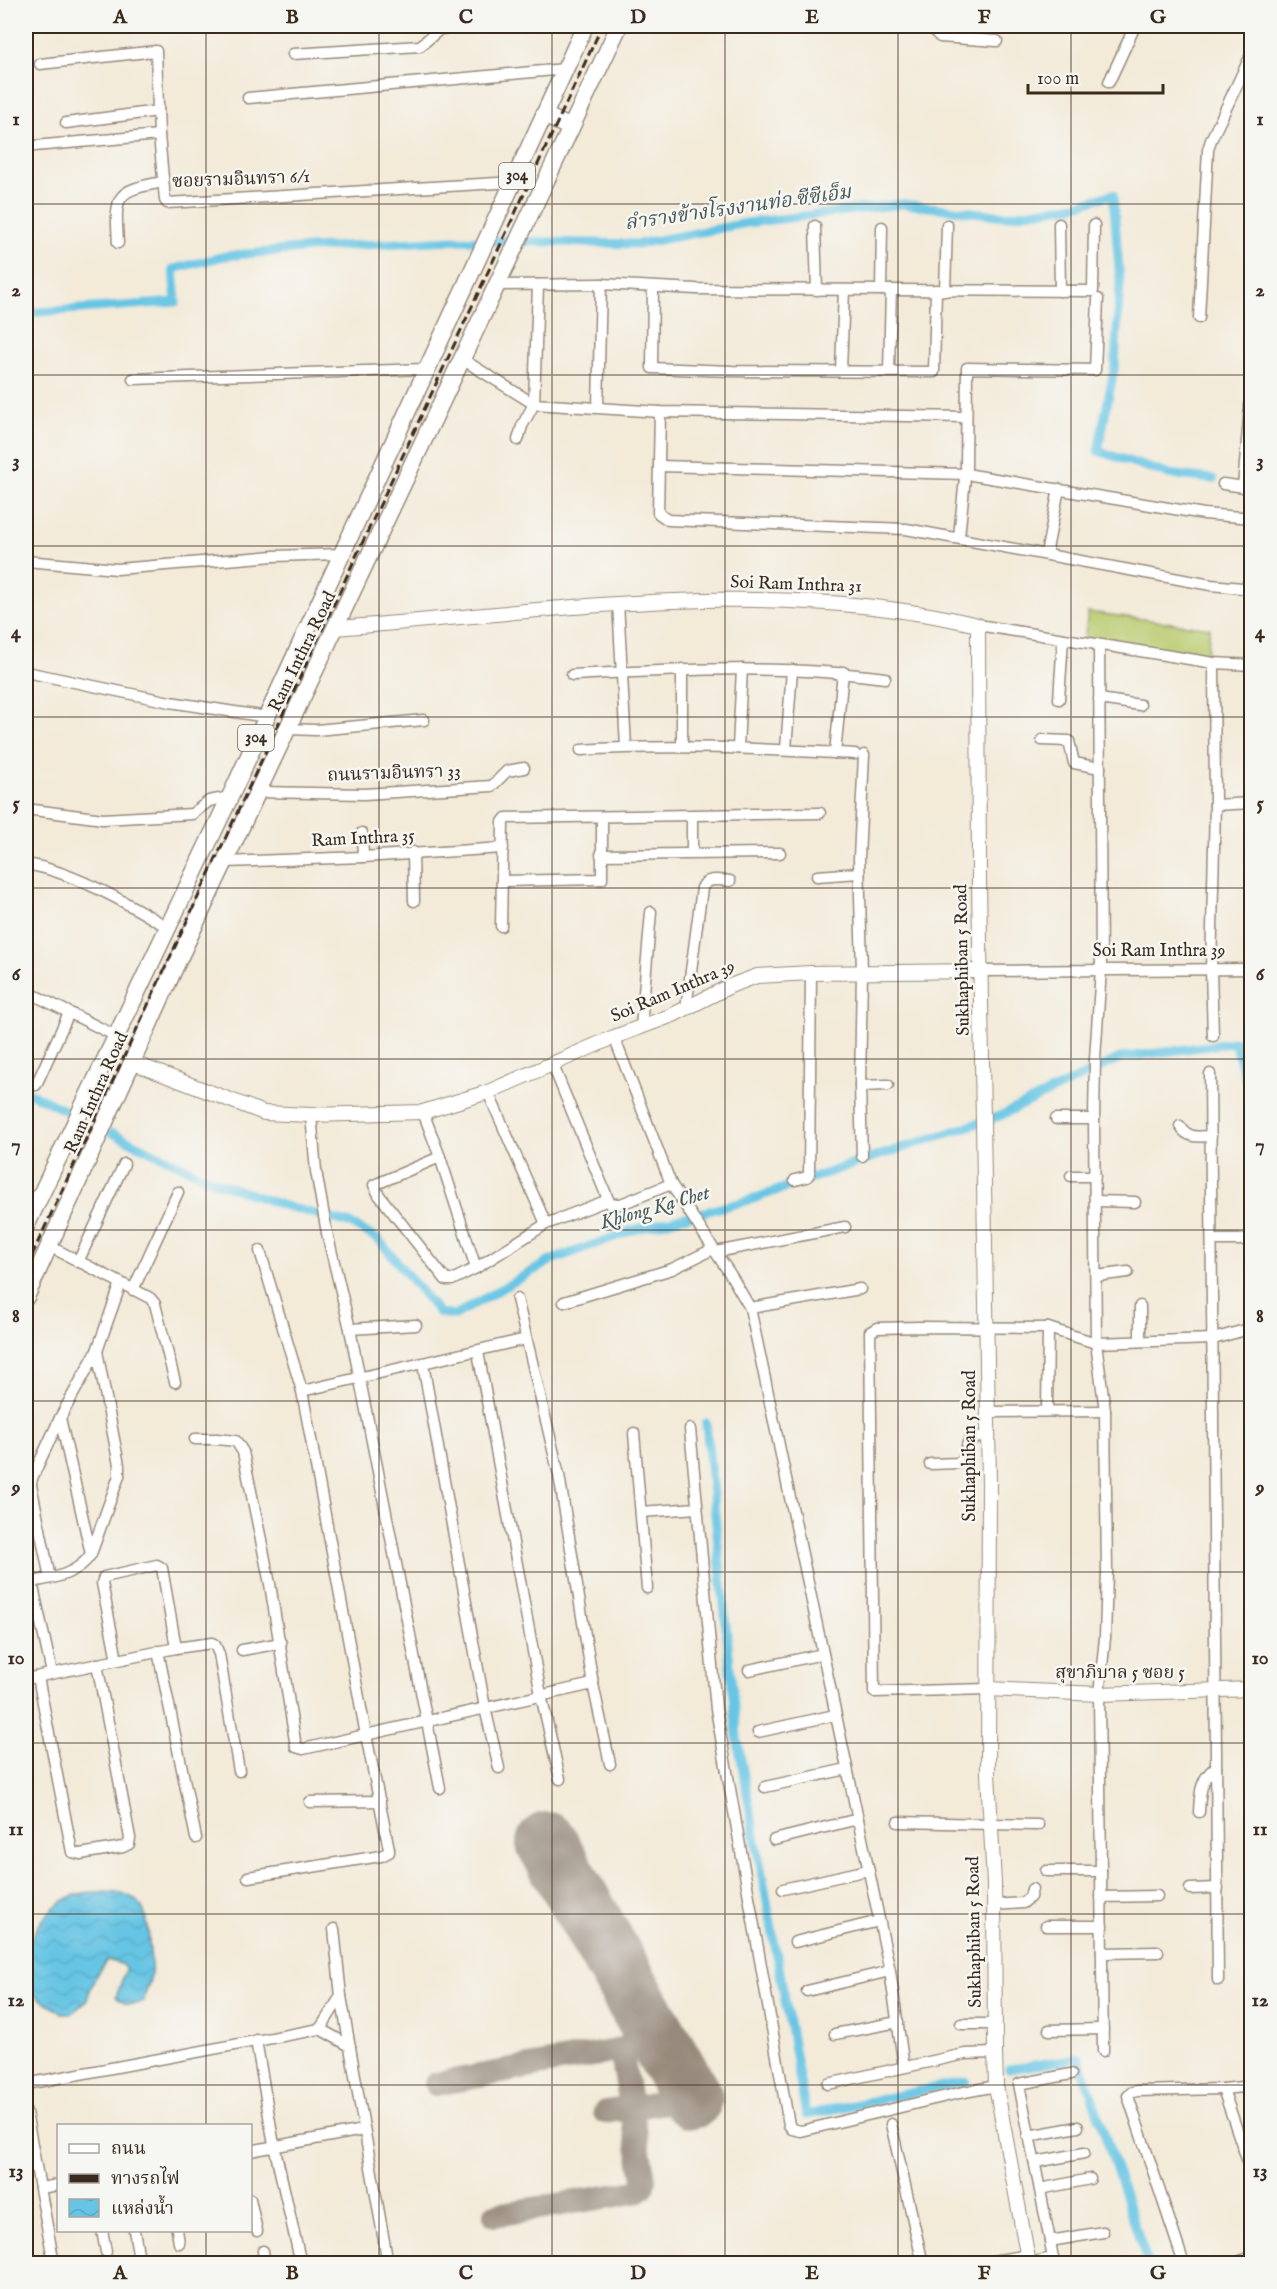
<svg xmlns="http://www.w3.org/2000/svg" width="1277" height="2289" font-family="'IM FELL English','Noto Serif Thai',serif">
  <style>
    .green { fill: #b8ca6d; stroke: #7a7a46; stroke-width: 1.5 }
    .water { fill: url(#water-waves); stroke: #507881; stroke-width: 1.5 }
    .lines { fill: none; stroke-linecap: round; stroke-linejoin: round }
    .canal { stroke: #66c5e4; stroke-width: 9 }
    .taxiway { stroke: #978a7b; stroke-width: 24 }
    .runway { stroke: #978a7b; stroke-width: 62 }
    .minor-casing { stroke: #978a7b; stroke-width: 13 }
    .tertiary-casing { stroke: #978a7b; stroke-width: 16 }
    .primary-casing { stroke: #978a7b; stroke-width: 19 }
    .minor { stroke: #fff; stroke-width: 10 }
    .tertiary { stroke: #fff; stroke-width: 14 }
    .primary { stroke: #fff; stroke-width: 16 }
    .rail { stroke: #3b2a1e; stroke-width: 3; stroke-dasharray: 9 4.5; stroke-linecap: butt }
    .grid { fill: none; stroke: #3b2a1e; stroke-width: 1.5; stroke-opacity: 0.55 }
    .labels { text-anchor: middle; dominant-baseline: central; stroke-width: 5; stroke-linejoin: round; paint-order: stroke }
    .shield { fill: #f6f6f2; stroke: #73675e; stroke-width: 1.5 }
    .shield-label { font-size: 16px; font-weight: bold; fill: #3b2a1e }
    .street-label { font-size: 18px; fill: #3b2a1e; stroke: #f6f6f2 }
    .water-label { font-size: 20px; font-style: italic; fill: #485859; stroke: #f6f6f2 }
    .neatline { fill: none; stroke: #3b2a1e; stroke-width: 2 }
    .grid-label { font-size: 20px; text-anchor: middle; font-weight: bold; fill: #3b2a1e }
  </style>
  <defs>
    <pattern id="water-waves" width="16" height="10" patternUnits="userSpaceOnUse" patternTransform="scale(1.5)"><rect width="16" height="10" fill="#66c5e4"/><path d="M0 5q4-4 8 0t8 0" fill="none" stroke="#59a9c3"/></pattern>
  </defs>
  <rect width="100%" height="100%" fill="#f6f6f2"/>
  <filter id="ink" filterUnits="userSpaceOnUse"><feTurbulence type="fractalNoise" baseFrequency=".0167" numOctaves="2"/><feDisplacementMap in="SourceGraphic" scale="12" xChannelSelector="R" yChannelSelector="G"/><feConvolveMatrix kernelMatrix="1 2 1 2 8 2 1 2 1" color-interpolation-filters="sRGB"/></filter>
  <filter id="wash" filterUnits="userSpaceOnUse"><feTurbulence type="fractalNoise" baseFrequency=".008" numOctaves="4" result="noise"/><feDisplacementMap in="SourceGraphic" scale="24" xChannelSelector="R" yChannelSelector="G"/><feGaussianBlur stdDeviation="1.35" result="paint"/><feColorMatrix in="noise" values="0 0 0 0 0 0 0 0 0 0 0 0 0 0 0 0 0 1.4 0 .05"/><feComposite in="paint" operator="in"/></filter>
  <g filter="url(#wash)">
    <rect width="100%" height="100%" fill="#f3ead8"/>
    <path class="green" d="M1088 612 1210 628 1207 655 1084 639Z"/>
    <path class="water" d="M107 1891C142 1893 148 1911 149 1942 150 1952 152 1964 151 1975 149 1984 145 1993 143 2002 131 2006 126 2006 116 1997L126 1969 121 1964 107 1960 96 1975 86 2001 72 2013H62L33 1994C30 1981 26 1969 27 1956 30 1928 55 1898 84 1893 91 1892 100 1892 107 1891Z"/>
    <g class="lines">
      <g class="canal">
        <path d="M26 313 176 302 173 269 225 256 310 248 452 240 638 244 747 223 903 204 1005 216 1077 205 1113 194 1120 281 1115 364 1098 451 1168 474 1213 479"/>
        <path d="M1234 1041 1252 1097"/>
        <path d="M26 1091 64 1110"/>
        <path d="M112 1133 216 1182 282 1205 352 1224 379 1240 439 1313 455 1315 552 1260 630 1231 750 1200 847 1166 1000 1116 1120 1058 1252 1040"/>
        <path d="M706 1423 737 1737 806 2115 966 2081"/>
        <path d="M1009 2069 1079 2058 1148 2264"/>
      </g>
      <g class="taxiway">
        <path d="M621 2050 654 2031"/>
        <path d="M436 2084 621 2050 644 2179 642 2188 636 2192 495 2215"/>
        <path d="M605 2112 692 2098"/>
      </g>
      <path class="runway" d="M547 1843 692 2098"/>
    </g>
  </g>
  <g filter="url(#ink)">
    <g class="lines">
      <g class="minor-casing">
        <g id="minor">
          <path d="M938 26 937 34 940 37 997 41"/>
          <path d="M293 54 420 46 440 29 477 26"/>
          <path d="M40 64 156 51 159 135 165 200 167 203 514 182"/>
          <path d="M1109 82 1135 26"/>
          <path d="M248 98 565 69"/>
          <path d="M66 123 158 111"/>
          <path d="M34 146 159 135"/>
          <path d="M1059 224 1060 291"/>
          <path d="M815 226 817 290"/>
          <path d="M118 243C115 195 114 191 163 182"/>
          <path d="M497 285 601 284 696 289 1093 291 1094 225"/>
          <path d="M653 288 652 368 732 371 934 372 936 290"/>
          <path d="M881 290 882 227"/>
          <path d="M945 291 947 225"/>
          <path d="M1199 318 1208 150 1211 140 1252 53"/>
          <path d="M462 359 534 404 660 412 966 417"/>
          <path d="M841 370 844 290"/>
          <path d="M889 371 891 290"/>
          <path d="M133 379 425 369"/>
          <path d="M598 407 601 284"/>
          <path d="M660 412 658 513 668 520 906 529 1211 585 1252 589"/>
          <path d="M518 440 522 426 534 404 538 285"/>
          <path d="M659 466 966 474 1204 514 1252 518"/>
          <path d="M1223 484 1252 488"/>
          <path d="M1243 487 1252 383"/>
          <path d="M959 537 966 468 967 368 1095 370 1098 299"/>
          <path d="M1046 554 1059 489"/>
          <path d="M26 561 117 569 274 556 340 554"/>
          <path d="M618 603 626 747"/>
          <path d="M978 625 1214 663 1252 665"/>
          <path d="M1099 645 1101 969 1095 1059 1094 1119 1096 1343 1105 1411 1107 1573 1105 1638 1099 1694 1103 2051"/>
          <path d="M682 669V747"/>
          <path d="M26 672 170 702 267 717"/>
          <path d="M572 675C676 670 781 664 885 678"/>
          <path d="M1059 699 1063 639"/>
          <path d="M1099 699 1140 705"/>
          <path d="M288 729 316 730 424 720"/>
          <path d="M1042 740 1069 741 1074 763 1100 768"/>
          <path d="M738 747 742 669"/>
          <path d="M786 749 792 670"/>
          <path d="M581 750C673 744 763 749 855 754"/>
          <path d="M835 753 843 672"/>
          <path d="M259 792 364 794 492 786 507 771 524 768"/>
          <path d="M1215 805 1252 803"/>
          <path d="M26 809 103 819 192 814 209 801 230 797"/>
          <path d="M362 833 363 857"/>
          <path d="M413 852 414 901"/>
          <path d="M692 853V816"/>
          <path d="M601 855 780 853"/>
          <path d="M225 862 363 857 503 848"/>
          <path d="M26 864C71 871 128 903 167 927"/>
          <path d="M817 876 859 873"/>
          <path d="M503 881 602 879V818"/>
          <path d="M501 926 503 822 506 818 820 813"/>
          <path d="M981 971 1252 969"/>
          <path d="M26 991 116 1036"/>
          <path d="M686 1008 702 888C707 877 719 880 730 881"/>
          <path d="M641 1027 651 912"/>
          <path d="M1213 1036 1211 970 1215 805 1214 663"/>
          <path d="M614 1037 671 1184 732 1277 750 1308 890 1971 904 2067"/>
          <path d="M552 1063 610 1204H621L671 1184"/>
          <path d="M1210 1074 1218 1980"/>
          <path d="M36 1085 69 1013"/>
          <path d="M860 1086 888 1085"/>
          <path d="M488 1092 546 1224"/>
          <path d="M423 1112 440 1157 476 1268"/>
          <path d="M311 1115 316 1171 327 1233 350 1329 440 1788"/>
          <path d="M1056 1119H1094"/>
          <path d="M1180 1126C1187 1138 1197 1137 1211 1136"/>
          <path d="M862 1156 860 1086 862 972 859 858 864 755"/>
          <path d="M440 1157 374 1185 379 1195 446 1280H452L476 1268 546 1224 608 1200"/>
          <path d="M1071 1176H1095"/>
          <path d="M795 1180 807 1177 809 1174 811 973"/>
          <path d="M1095 1201 1135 1202"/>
          <path d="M1212 1240H1252"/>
          <path d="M49 1246 150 1298 155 1304 175 1382"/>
          <path d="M716 1252 845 1227"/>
          <path d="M78 1262 124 1164"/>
          <path d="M1096 1276 1128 1272"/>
          <path d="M133 1290 178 1192"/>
          <path d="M517 1299 559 1475 593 1684 610 1764"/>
          <path d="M564 1302 672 1269 713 1249"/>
          <path d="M1140 1306V1341"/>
          <path d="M750 1308 860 1289"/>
          <path d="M350 1329 416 1325"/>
          <path d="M478 1352 541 1695 560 1779"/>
          <path d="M423 1364 485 1708 499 1768"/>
          <path d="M302 1391 526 1339"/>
          <path d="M1047 1411 1048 1328"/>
          <path d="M987 1412 1105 1411"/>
          <path d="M60 1418 91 1554"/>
          <path d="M690 1429 716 1709 789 2125 792 2129 801 2131 959 2093 996 2086"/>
          <path d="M634 1433 647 1588"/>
          <path d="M195 1439H217L236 1441 243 1452 270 1584 296 1747 303 1749 593 1684"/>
          <path d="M930 1464 959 1463C975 1447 955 1440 988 1435"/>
          <path d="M31 1485 50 1578"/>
          <path d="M26 1497 33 1476 60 1418 97 1351 121 1283"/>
          <path d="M641 1512 697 1508"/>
          <path d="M26 1555 52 1673"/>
          <path d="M26 1583C49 1579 77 1576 91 1554L119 1476V1465L97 1351"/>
          <path d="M242 1650 281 1643"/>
          <path d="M158 1651 196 1838"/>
          <path d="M117 1660 102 1583 104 1577 157 1565 162 1568 176 1648"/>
          <path d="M749 1670 823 1654"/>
          <path d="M38 1677 72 1852 80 1854 123 1847 129 1844 130 1838 97 1664"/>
          <path d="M26 1679 176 1648 212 1643 215 1645 219 1654 239 1771"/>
          <path d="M988 1689 874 1692 870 1332 877 1328 920 1327 1048 1328 1096 1343 1213 1339 1252 1328"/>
          <path d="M758 1732 835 1715"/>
          <path d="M765 1787 847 1769"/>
          <path d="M310 1802 380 1801"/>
          <path d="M1199 1812C1200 1793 1200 1779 1216 1767"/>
          <path d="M898 1822 1038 1825"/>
          <path d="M774 1840 858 1819"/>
          <path d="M1046 1871H1101"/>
          <path d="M248 1877 381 1856 389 1852V1849L366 1735 302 1391 260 1251"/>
          <path d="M783 1889 868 1870"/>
          <path d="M1190 1889 1218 1888"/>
          <path d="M1101 1897 1157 1896"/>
          <path d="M994 1905 1023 1903 1030 1897 1032 1889"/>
          <path d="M1046 1926H1102"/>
          <path d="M334 1929 341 1996 388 2264"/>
          <path d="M795 1942 879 1921"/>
          <path d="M1102 1953 1158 1952"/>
          <path d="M807 1991 890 1971"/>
          <path d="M961 2024H994"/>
          <path d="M320 2029 350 2046"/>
          <path d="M1049 2030 1103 2029"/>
          <path d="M835 2034 898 2022"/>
          <path d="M256 2040 274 2145 301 2264"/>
          <path d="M26 2084 320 2029 341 1996"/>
          <path d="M828 2084 965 2054 995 2053"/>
          <path d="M1223 2089 1252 2174"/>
          <path d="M26 2112 54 2264"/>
          <path d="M891 2124 923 2264"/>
          <path d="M1028 2136 1078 2127"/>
          <path d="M250 2151 363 2130"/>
          <path d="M1036 2162 1084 2153"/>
          <path d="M40 2188 58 2185"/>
          <path d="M1040 2189 1090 2179"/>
          <path d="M250 2199 257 2231"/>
          <path d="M102 2230 106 2252"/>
          <path d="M134 2230 138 2253"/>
          <path d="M177 2230 179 2243"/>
          <path d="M1050 2241 1019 2084 1071 2074"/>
          <path d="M263 2251 265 2264"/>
          <path d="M227 2263V2264"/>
          <path d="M1029 2263 1053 2258"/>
          <path d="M975 2264 1028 2255"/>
          <path d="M1054 2264 1050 2241 1103 2232"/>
          <path d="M1184 2264 1128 2096 1132 2092 1137 2091 1223 2089 1252 2086"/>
          <path d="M1232 2264 1252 2257"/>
        </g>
      </g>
      <g class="tertiary-casing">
        <g id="tertiary">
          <path d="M336 628C550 612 766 575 978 625L979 881 989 1485 988 1774 994 1883 995 2053 996 2086 1029 2264"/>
          <path d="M131 1062 264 1113 311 1115 423 1112 488 1092 614 1037 673 1015 730 986 757 976 811 973 981 971"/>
          <path d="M988 1689 1099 1694 1252 1689"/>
        </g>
      </g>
      <g class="primary-casing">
        <g id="primary">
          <path d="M544 115 571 128"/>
          <path d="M26 1226 230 797 585 26"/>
          <path d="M26 1297 175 967 619 26"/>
        </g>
      </g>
      <use href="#minor" class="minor"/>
      <use href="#tertiary" class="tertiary"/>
      <use href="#primary" class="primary"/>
      <path class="rail" d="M26 1268 602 26"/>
    </g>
  </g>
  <path class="grid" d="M206 26V2126M379 26V2264M552 26V2264M725 26V2264M898 26V2264M1071 26V2264M26 204H1252M26 375H1252M26 546H1252M26 717H1252M26 888H1252M26 1059H1252M26 1230H1252M26 1401H1252M26 1572H1252M26 1743H1252M26 1914H1252M26 2085H1252M206 2230V2264"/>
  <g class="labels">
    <g class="shield">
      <rect x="499" y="163" width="36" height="26" rx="4.5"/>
      <rect x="238" y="725" width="36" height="26" rx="4.5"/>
    </g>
    <g class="shield-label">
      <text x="517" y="176">304</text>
      <text x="256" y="738">304</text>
    </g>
    <g class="street-label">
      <text transform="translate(241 180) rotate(-2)">ซอยรามอินทรา 6/1</text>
      <text transform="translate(796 585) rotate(2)">Soi Ram Inthra 31</text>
      <text transform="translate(303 652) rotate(-64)">Ram Inthra Road</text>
      <text transform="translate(394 774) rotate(-2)">ถนนรามอินทรา 33</text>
      <text transform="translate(363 839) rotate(-3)">Ram Inthra 35</text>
      <text x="1159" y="951">Soi Ram Inthra 39</text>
      <text transform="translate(963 960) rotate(-91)">Sukhaphiban 5 Road</text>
      <text transform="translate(673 992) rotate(-23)">Soi Ram Inthra 39</text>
      <text transform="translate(97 1093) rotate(-66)">Ram Inthra Road</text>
      <text transform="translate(970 1446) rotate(-90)">Sukhaphiban 5 Road</text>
      <text x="1120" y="1673">สุขาภิบาล 5 ซอย 5</text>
      <text transform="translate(975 1932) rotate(-91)">Sukhaphiban 5 Road</text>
    </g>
    <g class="water-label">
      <text transform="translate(738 208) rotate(-8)">ลำรางข้างโรงงานท่อ ซีซีเอ็ม</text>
      <text transform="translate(655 1208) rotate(-16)">Khlong Ka Chet</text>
    </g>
  </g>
  <rect width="1277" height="2289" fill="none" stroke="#f6f6f2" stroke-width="66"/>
  <rect x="57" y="2124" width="195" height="108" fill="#f6f6f2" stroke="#aba49d" stroke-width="1.5"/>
  <rect x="69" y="2144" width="30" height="9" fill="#ffffff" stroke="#aba49d" stroke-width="1.5"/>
  <text x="111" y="2154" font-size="18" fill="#3b2a1e">ถนน</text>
  <rect x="69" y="2174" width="30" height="9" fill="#3b2a1e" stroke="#aba49d" stroke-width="1.5"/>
  <text x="111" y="2184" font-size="18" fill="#3b2a1e">ทางรถไฟ</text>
  <rect x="69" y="2199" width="30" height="18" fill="url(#water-waves)" stroke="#aba49d" stroke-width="1.5"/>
  <text x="111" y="2214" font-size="18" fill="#3b2a1e">แหล่งน้ำ</text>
  <path d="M1028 84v9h135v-9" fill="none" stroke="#3b2a1e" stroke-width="3"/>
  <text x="1037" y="84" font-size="18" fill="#3b2a1e" stroke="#f6f6f2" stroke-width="4.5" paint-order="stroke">100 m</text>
  <rect x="33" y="33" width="1211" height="2223" class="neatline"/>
  <g class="grid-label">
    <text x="120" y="23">A</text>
    <text x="292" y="23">B</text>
    <text x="466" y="23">C</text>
    <text x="638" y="23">D</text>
    <text x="812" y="23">E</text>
    <text x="984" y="23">F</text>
    <text x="1158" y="23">G</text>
    <text x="16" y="125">1</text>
    <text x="1260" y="125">1</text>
    <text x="16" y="296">2</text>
    <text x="1260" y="296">2</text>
    <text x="16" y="467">3</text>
    <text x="1260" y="467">3</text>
    <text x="16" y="638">4</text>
    <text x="1260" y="638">4</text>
    <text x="16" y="809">5</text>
    <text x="1260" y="809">5</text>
    <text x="16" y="980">6</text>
    <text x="1260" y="980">6</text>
    <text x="16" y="1151">7</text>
    <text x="1260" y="1151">7</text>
    <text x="16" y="1322">8</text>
    <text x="1260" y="1322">8</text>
    <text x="16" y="1493">9</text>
    <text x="1260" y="1493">9</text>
    <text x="16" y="1664">10</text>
    <text x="1260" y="1664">10</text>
    <text x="16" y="1835">11</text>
    <text x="1260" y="1835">11</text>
    <text x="16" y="2006">12</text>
    <text x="1260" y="2006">12</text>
    <text x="16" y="2177">13</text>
    <text x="1260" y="2177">13</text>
    <text x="120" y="2279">A</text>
    <text x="292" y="2279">B</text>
    <text x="466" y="2279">C</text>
    <text x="638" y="2279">D</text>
    <text x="812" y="2279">E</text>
    <text x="984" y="2279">F</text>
    <text x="1158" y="2279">G</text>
  </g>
</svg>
